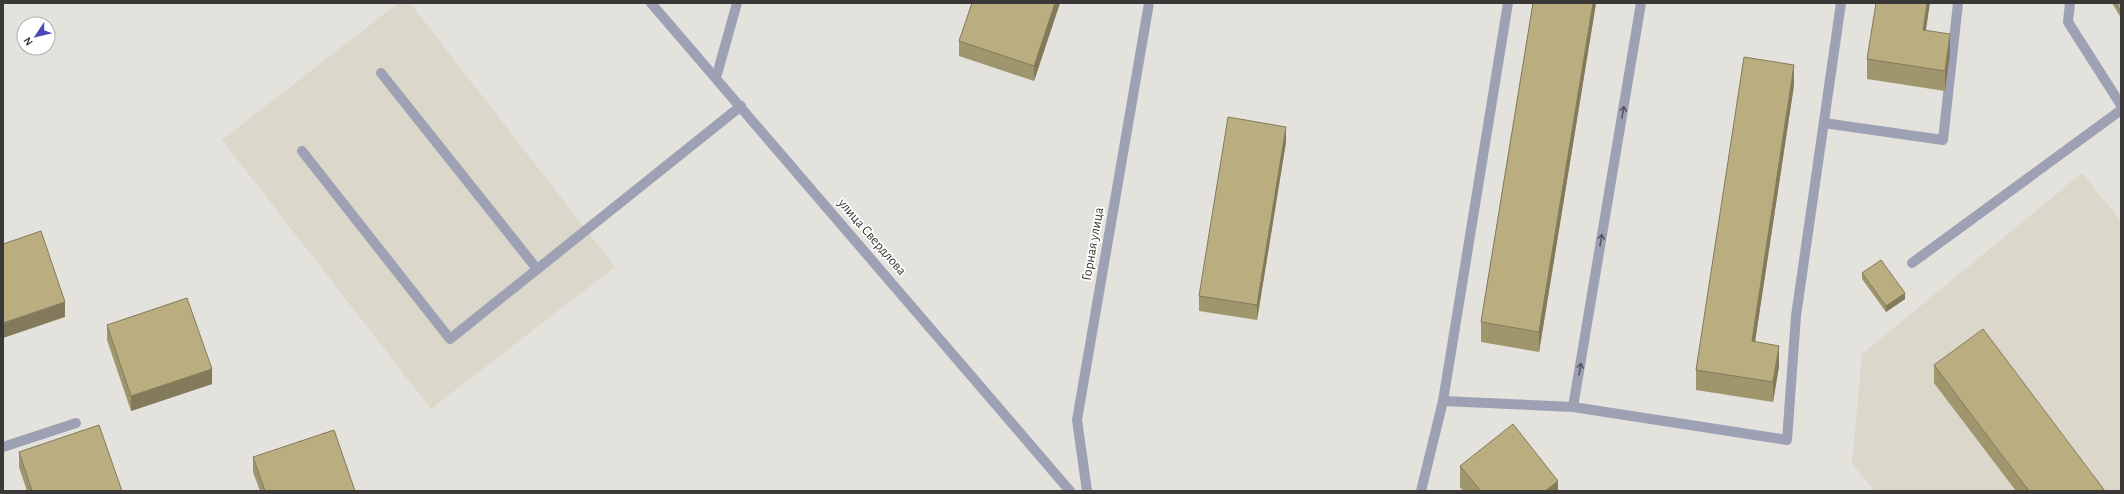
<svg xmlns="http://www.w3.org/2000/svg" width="2124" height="494" font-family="'Alegreya Sans',sans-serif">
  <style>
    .built { fill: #dbd8cb }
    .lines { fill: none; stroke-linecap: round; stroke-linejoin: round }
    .service { stroke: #9ea1b4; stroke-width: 10 }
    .minor { stroke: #9ea1b4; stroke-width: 10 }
    .wall { fill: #a0966e }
    .shaded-wall { fill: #827a5a }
    .building { fill: #baae80; stroke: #827a5a }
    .oneway { stroke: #57585c }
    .labels { text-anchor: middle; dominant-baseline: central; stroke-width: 3.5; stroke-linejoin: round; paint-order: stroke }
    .street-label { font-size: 14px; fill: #393836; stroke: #fff }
  </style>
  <rect width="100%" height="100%" fill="#e3e2dc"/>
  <g class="built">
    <path d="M398 3H410L615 267 431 409 222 140Z"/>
    <path d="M2082 173 2121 221V491H1875L1852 464 1862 354Z"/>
  </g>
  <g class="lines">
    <g class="service">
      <path d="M2070 3 2068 22 2121 105"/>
      <path d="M381 73 537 269"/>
      <path d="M1824 123 1943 140 1958 3"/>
      <path d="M302 151 450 339 741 106"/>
      <path d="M1912 263 2121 110"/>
      <path d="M1443 401 1508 3"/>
      <path d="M1573 407 1641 3"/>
      <path d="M3 447 76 423"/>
      <path d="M1421 491 1443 401 1573 407 1787 440 1796 316 1841 3"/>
    </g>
    <g class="minor">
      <path d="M651 3 1070 491"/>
      <path d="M716 78 737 3"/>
      <path d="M1087 491 1077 420 1149 3"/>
    </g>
  </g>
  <g class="wall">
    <path d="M972 3H1060L1034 81 959 56V41Z"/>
    <path d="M1533 3H1596L1539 352 1481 342V322Z"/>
    <path d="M2112 3H2121V18Z"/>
    <path d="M1926 31 1950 54 1945 91 1867 79V59Z"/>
    <path d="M1794 85 1755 342 1779 366 1773 402 1696 390V370Z"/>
    <path d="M1286 142 1257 320 1199 311V296Z"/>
    <path d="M1862 273 1905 299 1886 312 1862 279Z"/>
    <path d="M107 325 212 384 131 411 107 340Z"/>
    <path d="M1934 365 2105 491H2016L1934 383Z"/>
    <path d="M19 452 122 491H27L19 467Z"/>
    <path d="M253 457 355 491H260L253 472Z"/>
    <path d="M1460 466 1558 491H1463L1460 487Z"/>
  </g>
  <g class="shaded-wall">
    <path d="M1055 3H1060L1034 81V66Z"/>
    <path d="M1593 3H1596L1539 352V332Z"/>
    <path d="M1927 3H1930L1923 50V30Z"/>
    <path d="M1950 34V54L1945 91V71Z"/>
    <path d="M1794 65V85L1752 361V341Z"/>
    <path d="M1286 127V142L1257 320V305Z"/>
    <path d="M1905 293V299L1886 312V306Z"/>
    <path d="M65 302V317L3 338V323Z"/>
    <path d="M1779 346V366L1773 402V382Z"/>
    <path d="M212 369V384L131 411V396Z"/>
    <path d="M1558 481V491H1545Z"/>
  </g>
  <g class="building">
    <path d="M972 3H1055L1034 66 959 41Z"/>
    <path d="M1533 3H1593L1539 332 1481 322Z"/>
    <path d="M1876 3H1927L1923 30 1950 34 1945 71 1867 59Z"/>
    <path d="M2116 3H2121V12Z"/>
    <path d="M1744 57 1794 65 1752 341 1779 346 1773 382 1696 370Z"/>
    <path d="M1228 117 1286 127 1257 305 1199 296Z"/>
    <path d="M41 231 65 302 3 323V244Z"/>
    <path d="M1881 260 1905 293 1886 306 1862 273Z"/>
    <path d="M187 298 212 369 131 396 107 325Z"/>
    <path d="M1983 329 2105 491H2029L1934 365Z"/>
    <path d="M1513 424 1558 481 1545 491H1481L1460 466Z"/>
    <path d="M99 425 122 491H32L19 452Z"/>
    <path d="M334 430 355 491H265L253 457Z"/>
  </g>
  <defs><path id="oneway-shaft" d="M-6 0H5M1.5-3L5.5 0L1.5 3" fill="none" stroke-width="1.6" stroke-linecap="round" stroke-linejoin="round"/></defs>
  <g class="oneway">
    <use href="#oneway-shaft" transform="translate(1623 112) rotate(-80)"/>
    <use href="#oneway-shaft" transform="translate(1601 240) rotate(-80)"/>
    <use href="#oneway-shaft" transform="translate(1580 369) rotate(-80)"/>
  </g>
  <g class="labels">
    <g class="street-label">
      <text transform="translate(872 237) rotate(49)">улица Свердлова</text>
      <text transform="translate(1093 244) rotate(-80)">Горная улица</text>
    </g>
  </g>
  <rect width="2124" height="494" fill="none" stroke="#393836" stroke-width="8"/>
  <g transform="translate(36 36) rotate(235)"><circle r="19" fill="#ffffff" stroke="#b0afaf"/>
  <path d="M0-3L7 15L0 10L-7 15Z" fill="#4a47bd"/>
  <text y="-6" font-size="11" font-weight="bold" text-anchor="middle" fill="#393836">N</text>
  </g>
</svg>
